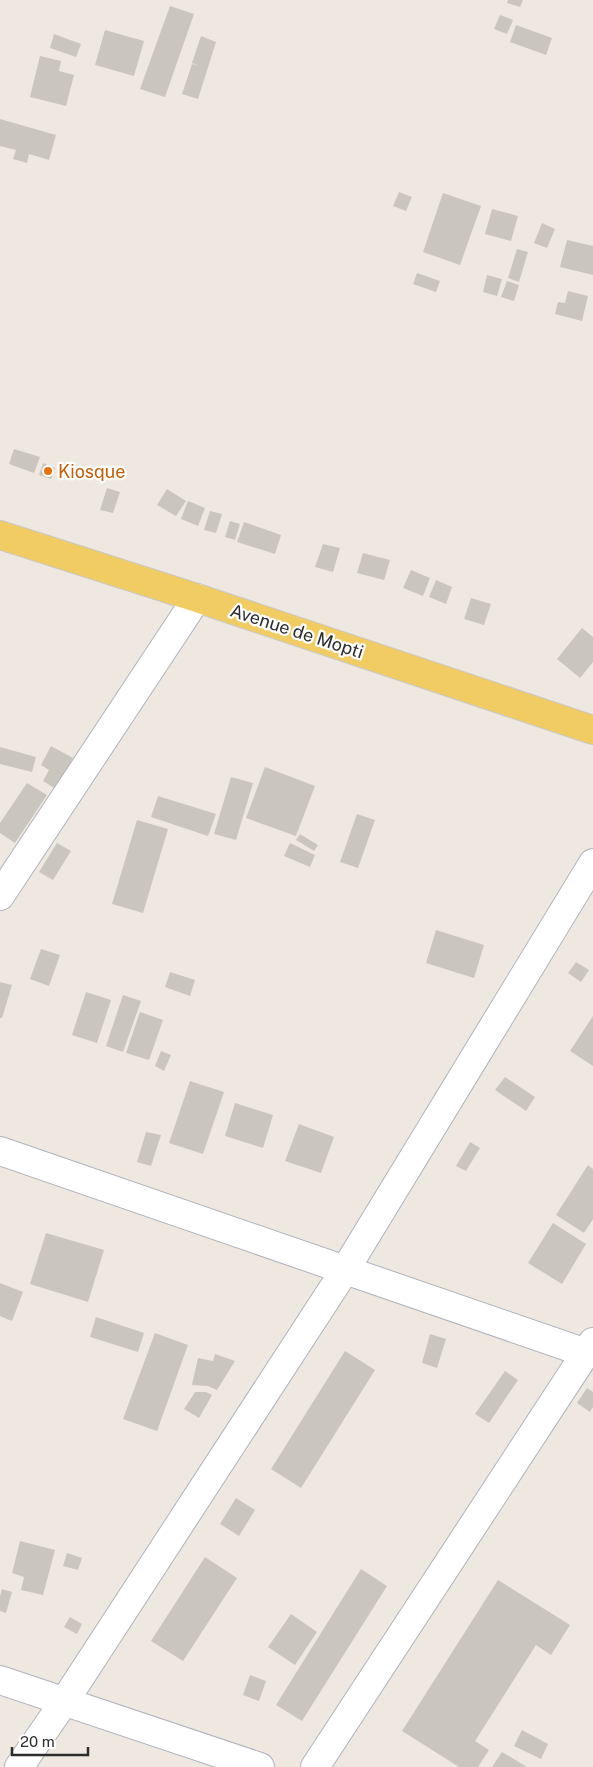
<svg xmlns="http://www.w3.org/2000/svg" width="593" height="1767" font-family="'Public Sans',sans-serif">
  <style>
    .building { fill: #cac6be }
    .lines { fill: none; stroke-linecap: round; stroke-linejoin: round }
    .minor-casing { stroke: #b0b3bd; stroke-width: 30 }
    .major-casing { stroke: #c8c8c8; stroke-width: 30 }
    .minor { stroke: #fff; stroke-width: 28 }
    .major { stroke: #f0cc63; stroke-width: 28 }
    .food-dot { fill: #e8710a; stroke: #fff; stroke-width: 2 }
    .labels { text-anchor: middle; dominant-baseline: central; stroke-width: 4.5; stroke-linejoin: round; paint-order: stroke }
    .food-label { font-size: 18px; fill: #c56008; stroke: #fff; text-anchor: start }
    .street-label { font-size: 18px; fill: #2d2d2d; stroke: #fff }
  </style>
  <rect width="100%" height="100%" fill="#eee8e0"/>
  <g class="building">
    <path d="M508 0H523L520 7 507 3Z"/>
    <path d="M170 6 194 14 165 97 140 89Z"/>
    <path d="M500 15 513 20 507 34 494 29Z"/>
    <path d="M516 25 552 38 546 55 510 42Z"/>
    <path d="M105 30 144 41 134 76 95 65Z"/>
    <path d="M54 34 81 44 76 57 50 48Z"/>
    <path d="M201 36 216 42 198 99 182 94 192 64 199 66 192 63Z"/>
    <path d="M40 56 61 61 59 71 74 75 66 106 30 97Z"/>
    <path d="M0 119 56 135 49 160 29 154 27 163 13 159 16 150 0 146Z"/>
    <path d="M399 192 412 197 406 211 393 206Z"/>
    <path d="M443 193 481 206 460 265 423 252Z"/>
    <path d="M492 209 518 216 511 241 485 234Z"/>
    <path d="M542 223 555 229 547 248 534 243Z"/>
    <path d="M567 240 593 246V275L560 267Z"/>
    <path d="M517 249 528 252 519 282 508 278Z"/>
    <path d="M417 273 440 281 436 292 413 284Z"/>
    <path d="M487 275 502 279 497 296 483 292Z"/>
    <path d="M507 281 519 285 514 301 501 297Z"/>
    <path d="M568 291 588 296 582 321 555 314 558 302 565 303Z"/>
    <path d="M14 449 40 457 34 473 9 464Z"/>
    <path d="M43 463 55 468 51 479 39 475Z"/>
    <path d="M107 488 120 492 113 513 100 510Z"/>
    <path d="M167 489 186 501 176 516 157 505Z"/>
    <path d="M188 501 205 508 198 526 181 519Z"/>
    <path d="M210 511 222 514 216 533 204 530Z"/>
    <path d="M230 521 240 524 235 540 225 537Z"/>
    <path d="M244 522 281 535 275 554 237 542Z"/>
    <path d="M323 544 340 548 333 572 315 567Z"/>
    <path d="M363 553 390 560 384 580 357 573Z"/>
    <path d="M411 570 430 578 423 596 403 588Z"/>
    <path d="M436 580 452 587 446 604 429 597Z"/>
    <path d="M471 598 491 604 484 625 464 619Z"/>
    <path d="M582 628 593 637V662L580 678 557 659Z"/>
    <path d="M51 746 73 758 56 789 43 781 49 770 41 765Z"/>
    <path d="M0 747 36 757 32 772 0 764Z"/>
    <path d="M265 767 315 786 296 836 246 818Z"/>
    <path d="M231 777 253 783 236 840 214 834Z"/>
    <path d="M27 783 47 795 15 843 0 833V823Z"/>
    <path d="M158 796 216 814 208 836 151 817Z"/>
    <path d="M357 814 375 820 358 868 340 862Z"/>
    <path d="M137 820 168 829 143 913 112 904Z"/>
    <path d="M300 834 318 845 314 851 296 840Z"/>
    <path d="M57 843 71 851 53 880 39 872Z"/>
    <path d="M290 843 315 855 310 867 284 856Z"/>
    <path d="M436 930 484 945 474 978 426 963Z"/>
    <path d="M41 949 60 955 49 986 30 979Z"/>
    <path d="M576 962 589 970 581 982 568 973Z"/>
    <path d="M170 972 195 980 190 996 165 987Z"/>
    <path d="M0 982 12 985 2 1018H0Z"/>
    <path d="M86 992 111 1000 97 1043 72 1035Z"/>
    <path d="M123 995 141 1001 123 1052 106 1046Z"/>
    <path d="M140 1012 163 1020 149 1060 126 1053Z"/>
    <path d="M593 1016V1066L570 1051Z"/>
    <path d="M161 1051 171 1055 164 1071 155 1066Z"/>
    <path d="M505 1077 535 1097 526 1111 495 1090Z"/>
    <path d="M190 1081 224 1092 203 1154 169 1143Z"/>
    <path d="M235 1103 273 1115 263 1148 225 1136Z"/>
    <path d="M299 1124 334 1137 321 1173 285 1161Z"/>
    <path d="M146 1132 161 1135 151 1166 137 1162Z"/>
    <path d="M470 1142 480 1148 466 1171 456 1166Z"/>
    <path d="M588 1165 593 1169V1219L584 1233 556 1215Z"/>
    <path d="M553 1223 586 1244 562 1284 528 1263Z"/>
    <path d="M46 1233 104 1250 88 1302 30 1284Z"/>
    <path d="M0 1283 23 1292 12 1321 0 1316Z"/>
    <path d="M96 1317 144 1333 138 1352 90 1337Z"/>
    <path d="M155 1333 188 1345 157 1431 123 1419Z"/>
    <path d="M430 1334 446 1339 437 1368 422 1363Z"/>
    <path d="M345 1351 375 1370 301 1488 271 1469Z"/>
    <path d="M215 1354 235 1361 217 1390 208 1386 192 1385 198 1358 213 1361Z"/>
    <path d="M505 1371 518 1380 489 1423 475 1414Z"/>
    <path d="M587 1388 593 1392V1407L590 1412 577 1403Z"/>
    <path d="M195 1392H206L212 1395 199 1418 184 1409Z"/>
    <path d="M236 1498 255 1510 239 1536 220 1524Z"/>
    <path d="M20 1541 55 1550 43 1595 21 1590 24 1577 12 1573Z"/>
    <path d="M67 1553 82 1558 78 1570 63 1566Z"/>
    <path d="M205 1557 237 1578 183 1661 151 1641Z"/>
    <path d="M361 1569 387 1586 302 1721 276 1705Z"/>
    <path d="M498 1580 570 1625 551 1655 536 1645 475 1741 489 1750 478 1767H459L402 1731Z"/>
    <path d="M2 1589 12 1592 6 1613 0 1611V1596Z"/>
    <path d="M291 1614 317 1632 295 1665 268 1647Z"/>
    <path d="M70 1617 82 1624 77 1634 64 1627Z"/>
    <path d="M250 1675 266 1681 259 1701 243 1695Z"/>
    <path d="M522 1730 548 1744 541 1759 514 1746Z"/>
    <path d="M502 1752 527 1767H492Z"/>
  </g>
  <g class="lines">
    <g class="minor-casing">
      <g id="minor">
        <path d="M0 896 197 598"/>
        <path d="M0 1151 586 1353"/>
        <path d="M0 1680 260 1767"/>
        <path d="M19 1767 64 1702 345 1270 593 863"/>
        <path d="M315 1767 593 1342"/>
      </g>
    </g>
    <g class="major-casing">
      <path id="major" d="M0 535 197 598 593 730"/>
    </g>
    <use href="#minor" class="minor"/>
    <use href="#major" class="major"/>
  </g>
  <circle class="food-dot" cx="48" cy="471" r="5"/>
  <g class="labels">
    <g class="food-label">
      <text x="58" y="471">Kiosque</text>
    </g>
    <g class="street-label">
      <text transform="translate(297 631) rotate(18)">Avenue de Mopti</text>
    </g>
  </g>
  <path d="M12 1747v8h76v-8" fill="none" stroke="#2d2d2d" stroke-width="2.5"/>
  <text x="20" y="1747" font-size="15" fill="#2d2d2d" stroke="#ffffff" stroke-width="4" paint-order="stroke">20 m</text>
</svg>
